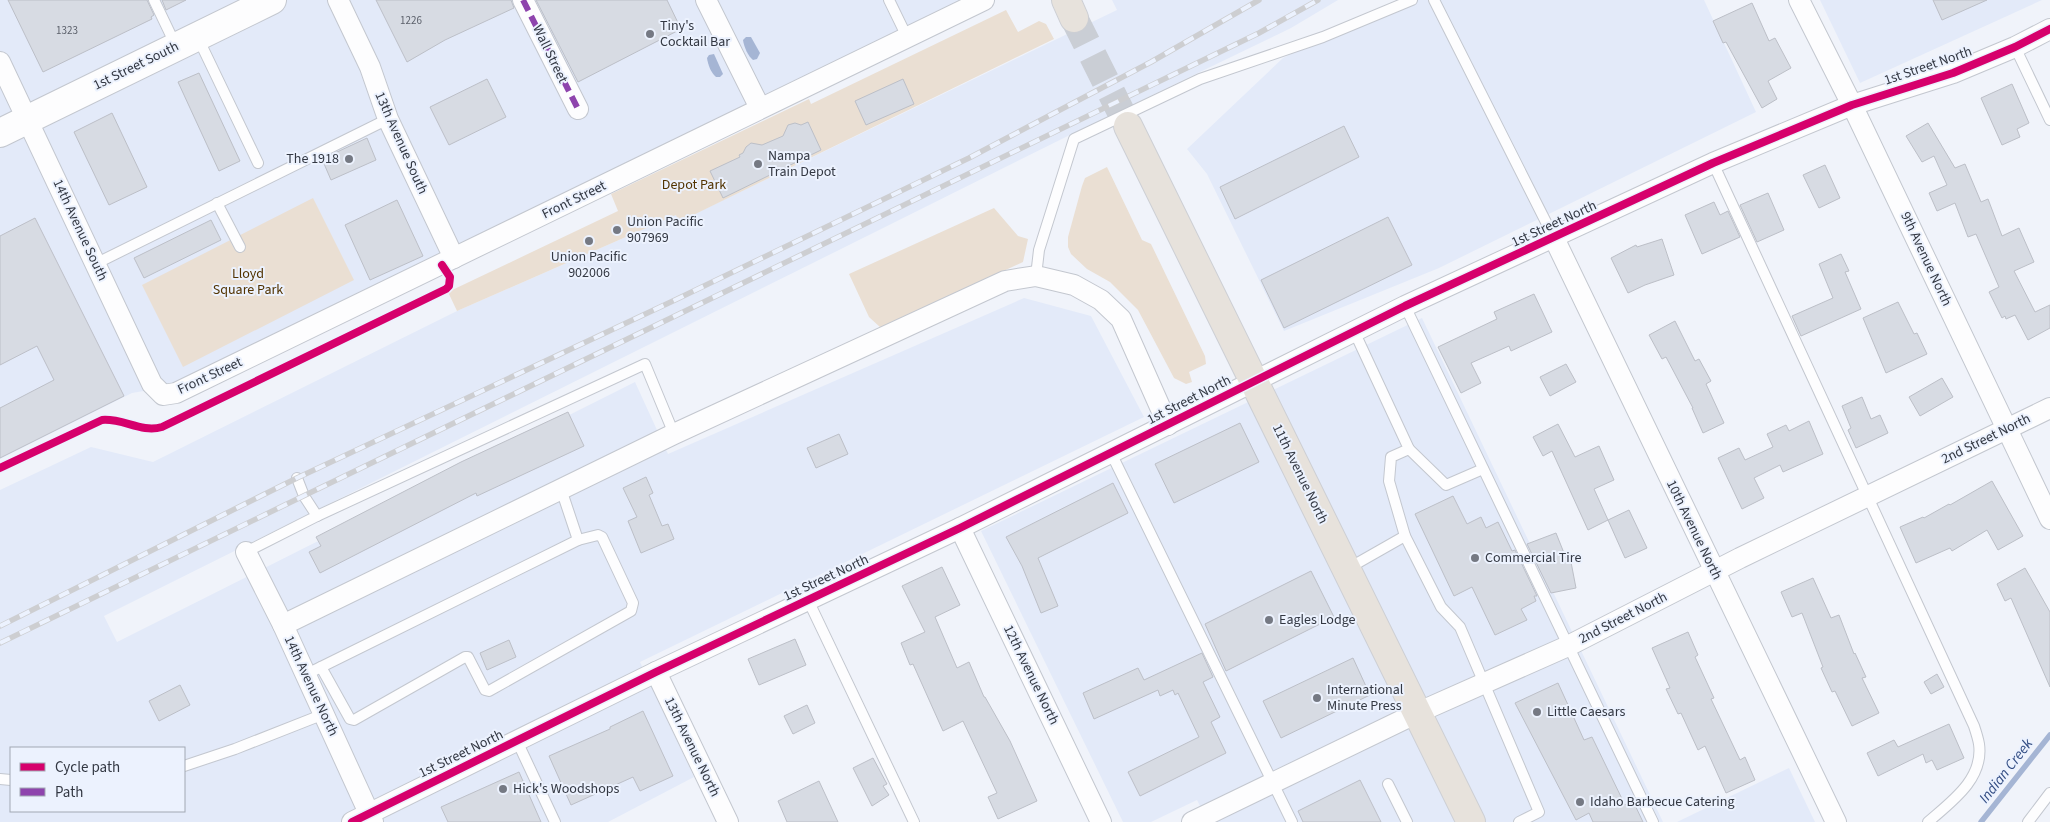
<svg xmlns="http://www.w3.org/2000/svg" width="2050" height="822" font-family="'Source Sans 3',sans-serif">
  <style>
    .built { fill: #e3eaf9; fill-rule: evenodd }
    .green { fill: #eadfd3 }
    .water { fill: #a5b5d4 }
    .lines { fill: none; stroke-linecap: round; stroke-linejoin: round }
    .stream { stroke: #a5b5d4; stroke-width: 5.5 }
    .building { fill: #d7dbe3; stroke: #bcbfc7 }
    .primary-tunnel { stroke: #caced5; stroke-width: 28; stroke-dasharray: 28 14; stroke-linecap: butt }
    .lane-casing { stroke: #c3c7cf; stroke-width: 12 }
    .street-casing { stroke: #c3c7cf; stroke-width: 22 }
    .secondary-casing { stroke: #c3c7cf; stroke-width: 30 }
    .primary-casing { stroke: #cdcfd4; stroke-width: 30 }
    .lane { stroke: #fdfdfe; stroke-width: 10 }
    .street { stroke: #fdfdfe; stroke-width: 20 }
    .secondary { stroke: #fdfdfe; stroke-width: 28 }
    .primary { stroke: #e7e2dc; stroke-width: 28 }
    .rail-casing { stroke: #cdced1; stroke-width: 5.5 }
    .rail { stroke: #ecf2fe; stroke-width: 4; stroke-dasharray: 11; stroke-linecap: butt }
    .quiet { stroke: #8e44ad; stroke-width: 6; stroke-dasharray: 12 6; stroke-linecap: butt }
    .cycleway-casing { stroke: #ecf2fe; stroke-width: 11 }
    .cycleway { stroke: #d6006c; stroke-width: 8 }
    .poi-dot { fill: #757983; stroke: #ecf2fe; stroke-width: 2 }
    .labels { text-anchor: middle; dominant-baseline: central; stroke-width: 4; stroke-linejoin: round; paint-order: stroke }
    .number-label { font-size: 11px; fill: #5c616b }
    .poi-label { font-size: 14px; fill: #333843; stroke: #ecf2fe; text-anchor: start }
    .street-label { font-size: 14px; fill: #333843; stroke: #ecf2fe }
    .park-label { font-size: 14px; fill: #523300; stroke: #ecf2fe }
    .water-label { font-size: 15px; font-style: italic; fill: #334d83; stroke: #ecf2fe }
  </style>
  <rect width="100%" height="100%" fill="#f0f3fa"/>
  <g class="built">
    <path d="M0 0H963L173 386 132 393 0 459Z"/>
    <path d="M1112 0H1338L1291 28 1090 125 104 616 117 642 635 382 668 454 1024 298 1091 316 1144 417 640 662 694 777 608 822H0V490L91 447 153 462 457 311 676 215 680 221 1117 10ZM11 748H184V811H11Z"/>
    <path d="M1397 0H1704L1756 112 1439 268 1284 331 1207 174 1187 149 1283 58Z"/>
    <path d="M1820 0H2042L1860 83Z"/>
    <path d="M1422 318 1663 822H1208L1197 800 1151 822H1123L981 531Z"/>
    <path d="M1789 768 1815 822H1677Z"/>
  </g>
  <g class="green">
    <path d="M1006 10 1018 32 1039 21 1046 24 1054 39 679 222 676 215 457 311 448 292 618 211 611 194 809 99 811 104Z"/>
    <path d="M1107 167 1142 240 1151 244 1205 356 1206 364 1189 372 1192 382 1186 384 1174 378 1138 310 1110 282 1087 269 1071 254 1068 247V237L1082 186 1085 178Z"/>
    <path d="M313 198 354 280 183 367 142 285Z"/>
    <path d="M994 208 1018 236 1028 239 1023 262 881 328 869 317 849 274Z"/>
  </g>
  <g class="water">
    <path d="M751 37 760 53 757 59 753 60C748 56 744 47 743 40L746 37Z"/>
    <path d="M714 54 723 74 720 77H716C711 73 708 65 707 58L709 55Z"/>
  </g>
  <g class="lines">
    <path class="stream" d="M1981 822 2050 735"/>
  </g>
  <g class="building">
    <path d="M8 0H147L154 15 151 17 152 19 43 72Z"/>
    <path d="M162 0H186L166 10Z"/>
    <path d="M376 0H511L514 8 445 40 407 62Z"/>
    <path d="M536 0H667L681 29 578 82Z"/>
    <path d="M1933 0H1987L1942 20Z"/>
    <path d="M1752 3 1769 41 1775 38 1791 68 1768 81 1777 99 1762 108 1726 42 1723 43 1713 21Z"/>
    <path d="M199 73 240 161 219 171 178 82Z"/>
    <path d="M487 79 506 117 449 145 430 107Z"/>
    <path d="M903 79 914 104 866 125 855 101Z"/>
    <path d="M2012 84 2029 123 2017 129 2020 137 2002 145 1981 98Z"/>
    <path d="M112 113 147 187 109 205 74 132Z"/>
    <path d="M808 122 821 150 723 198 710 171 740 157 739 155 743 153 746 147 751 143 762 145 783 136 788 125 795 123 801 125Z"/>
    <path d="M1928 123 1955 168 1965 164 1981 202 1988 199 2002 236 2019 228 2034 262 2014 271 2035 312 2050 305V328L2028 340 2015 315 2006 319 2005 316 2002 318 1989 292 1999 287 1976 234 1968 237 1955 203 1937 211 1929 193 1947 185 1934 156 1922 162 1906 136Z"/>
    <path d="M1344 126 1359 157 1235 219 1220 187Z"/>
    <path d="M367 138 376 160 331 180 322 159Z"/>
    <path d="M1825 165 1840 198 1819 208 1803 175Z"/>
    <path d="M1768 193 1784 230 1757 242 1740 205Z"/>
    <path d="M397 200 423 256 370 280 345 225Z"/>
    <path d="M1714 202 1720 215 1728 211 1740 237 1702 254 1685 215Z"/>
    <path d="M1388 217 1412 265 1284 328 1261 280Z"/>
    <path d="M35 218 124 396 0 458V408L54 380 37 346 0 365V236Z"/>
    <path d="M211 220 221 240 144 278 134 258Z"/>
    <path d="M1662 239 1674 275 1645 285 1628 293 1611 258 1636 245 1637 247Z"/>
    <path d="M1841 254 1849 271 1845 272 1861 309 1801 336 1792 316 1833 298 1819 264Z"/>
    <path d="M1534 294 1552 332 1511 351 1509 346 1471 363 1481 383 1461 393 1438 347 1497 319 1494 312Z"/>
    <path d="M1898 302 1914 334 1917 333 1927 354 1886 373 1863 318Z"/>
    <path d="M1675 321 1695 361 1699 359 1711 381 1706 384 1724 423 1703 433 1692 408H1693L1666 357 1662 359 1649 335Z"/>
    <path d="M1566 364 1576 382 1550 396 1540 377Z"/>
    <path d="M1942 378 1953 397 1920 416 1909 397Z"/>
    <path d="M1862 397 1871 419 1880 415 1888 433 1856 448 1848 430 1851 428 1842 406Z"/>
    <path d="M568 412 584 446 477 496 476 493 320 573 309 552 321 546 316 537 461 462Z"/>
    <path d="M1809 421 1823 454 1783 472 1780 465 1754 478 1764 498 1742 509 1718 458 1739 448 1745 460 1773 447 1767 434 1786 425 1789 431Z"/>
    <path d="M1240 423 1259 462 1174 503 1155 464Z"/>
    <path d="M1558 424 1575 457 1599 446 1614 480 1594 489 1608 520 1588 530 1552 451 1543 456 1533 437Z"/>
    <path d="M839 434 848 454 816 468 807 448Z"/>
    <path d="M646 477 653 493 649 495 662 526 668 524 674 539 641 553 628 521 637 517 623 488Z"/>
    <path d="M1992 481 2023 536 1998 550 1987 530 1952 551 1950 548 1916 563 1900 527 1923 517 1924 518 1949 504 1950 505Z"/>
    <path d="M1113 483 1128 513 1038 558 1058 606 1041 613 1022 566 1006 537Z"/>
    <path d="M1453 496 1467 524 1481 517 1486 528 1498 522 1512 551 1515 550 1537 596H1534L1536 601 1521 609 1527 620 1495 635 1472 587 1454 596 1415 514Z"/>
    <path d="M1629 510 1647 548 1625 558 1608 520Z"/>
    <path d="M1556 533 1566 558 1570 557 1576 588 1551 593 1527 544Z"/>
    <path d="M942 567 960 605 935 617 957 668 969 662 984 697H985L1010 741 1037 801 998 819 988 797 997 793 963 721 943 731 913 664 910 665 901 643 925 632 902 586Z"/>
    <path d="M2025 568 2050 612V687L2011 598 2005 601 1997 584Z"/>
    <path d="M1311 571 1334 617 1226 671 1205 624Z"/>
    <path d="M1813 578 1831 618 1839 615 1854 654 1855 653 1866 677 1862 678 1879 713 1852 726 1835 691 1832 692 1821 668 1823 667 1802 613 1792 617 1781 592Z"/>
    <path d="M1688 632 1698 655 1695 657 1714 698 1711 699 1740 760 1745 757 1755 780 1726 793 1705 746 1698 750 1681 713 1678 714 1666 689 1670 688 1652 648Z"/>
    <path d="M795 639 806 665 759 685 748 659Z"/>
    <path d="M509 640 516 657 487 670 480 653Z"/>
    <path d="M1202 653 1213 677 1203 682 1220 717 1211 722 1226 753 1140 796 1128 772 1199 737 1178 693 1175 695 1173 690 1160 696 1158 690 1094 719 1083 693 1138 668 1144 680Z"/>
    <path d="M1353 658 1370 695 1281 738 1263 701Z"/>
    <path d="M1937 674 1944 687 1931 694 1924 682Z"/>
    <path d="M1558 683 1584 740 1592 737 1625 805 1633 801 1643 822H1593L1589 813 1576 820 1515 703Z"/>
    <path d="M180 685 190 705 159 721 149 701Z"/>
    <path d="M807 705 815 723 793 734 784 716Z"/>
    <path d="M643 711 673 776 640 791 633 777 571 805 549 756 610 729V727Z"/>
    <path d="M1949 724 1964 758 1937 770 1932 760 1926 763 1923 754 1878 776 1867 753 1894 740 1898 747Z"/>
    <path d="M873 758 887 784 883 786 889 795 872 806 853 768Z"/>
    <path d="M519 772 541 822H448L441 807Z"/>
    <path d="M1360 780 1381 822H1303L1298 811Z"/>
    <path d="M819 781 838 822H787L778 801Z"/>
  </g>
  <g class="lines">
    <path class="primary-tunnel" d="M1074 18 1128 126"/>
    <g class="lane-casing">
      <g id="lane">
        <path d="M154 0 176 46"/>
        <path d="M889 0 907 37"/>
        <path d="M1434 0 1554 238"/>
        <path d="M198 38 258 163"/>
        <path d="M2015 47 2050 120"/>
        <path d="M1713 163 1974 726C1976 732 1978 738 1979 744 1984 779 1951 802 1928 822"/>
        <path d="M217 203 240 247"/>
        <path d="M95 264 388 119"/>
        <path d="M1036 276 1039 250 1074 139 1200 79 1323 37 1412 0"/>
        <path d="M1405 306 1653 822"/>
        <path d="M1354 331 1409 449 1391 457 1389 481 1405 536 1441 607 1460 627 1539 812 1519 822"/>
        <path d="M1409 449 1446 485 1483 469"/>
        <path d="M1111 453 1292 822"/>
        <path d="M317 516 645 364 674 434"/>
        <path d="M246 552 317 516 304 496 297 478"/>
        <path d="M1347 569 1405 536"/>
        <path d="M808 600 914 822"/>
        <path d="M321 667 350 719 354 720 465 657H468L485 690 489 691 631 611 633 603 602 537 598 535 578 540"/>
        <path d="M315 670 578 540 561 489"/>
        <path d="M517 741 555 822"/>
        <path d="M184 766 235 749 324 714"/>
        <path d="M0 779 11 780"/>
        <path d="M1388 784 1407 822"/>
        <path d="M2028 822 2050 793"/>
      </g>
    </g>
    <g class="street-casing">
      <g id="street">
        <path d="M338 0 370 67 388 119 454 258"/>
        <path d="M523 0 578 109"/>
        <path d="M706 0 760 108"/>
        <path d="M1799 0 1852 105 2050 519"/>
        <path d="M0 62 152 384 163 395 176 393 984 0"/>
        <path d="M1554 238 1836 822"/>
        <path d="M960 528 1101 822"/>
        <path d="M246 552 283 625 373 822"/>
        <path d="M283 625 674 434 1005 281 1036 276 1074 285 1101 300 1121 319 1168 425"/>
        <path d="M656 672 728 822"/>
        <path d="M352 822 656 672 960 528 1405 306 1713 163 1852 105 1953 73 2015 47 2050 29"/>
        <path d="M1192 822 1417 713 1568 646 1740 558 2050 408"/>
      </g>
    </g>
    <g class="secondary-casing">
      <path id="secondary" d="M0 133 272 0"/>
    </g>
    <g class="primary-casing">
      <g id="primary">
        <path d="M1066 0 1074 18"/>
        <path d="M1128 126 1471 822"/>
      </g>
    </g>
    <use href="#lane" class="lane"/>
    <use href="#street" class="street"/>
    <use href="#secondary" class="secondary"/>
    <use href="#primary" class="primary"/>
    <g class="rail-casing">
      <g id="rail">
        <path d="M0 626 297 478 675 300 969 158 1151 62 1259 0"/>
        <path d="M0 643 1259 33 1318 0"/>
      </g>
    </g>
    <use href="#rail" class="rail"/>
    <path class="quiet" d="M523 0 578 109"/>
    <g class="cycleway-casing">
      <g id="cycleway">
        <path d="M0 468 102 420C123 418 141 433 162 427L446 289 449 286 450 277 442 265"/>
        <path d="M352 822 656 672 960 528 1405 306 1713 163 1852 105 1953 73 2015 47 2050 29"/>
      </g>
    </g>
    <use href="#cycleway" class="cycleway"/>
  </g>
  <g class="poi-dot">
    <circle cx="650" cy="34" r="5"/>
    <circle cx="349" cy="159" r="5"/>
    <circle cx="758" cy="164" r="5"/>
    <circle cx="617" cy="230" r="5"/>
    <circle cx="589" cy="241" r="5"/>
    <circle cx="1475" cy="558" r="5"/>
    <circle cx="1269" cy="620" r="5"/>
    <circle cx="1317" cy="698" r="5"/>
    <circle cx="1537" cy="712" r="5"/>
    <circle cx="503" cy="789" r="5"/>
    <circle cx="1580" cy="802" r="5"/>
  </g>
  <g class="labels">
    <g class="number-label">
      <text x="411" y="20">1226</text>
      <text x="67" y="30">1323</text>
    </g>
    <g class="poi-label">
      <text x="660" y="26">Tiny's<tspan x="660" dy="16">Cocktail Bar</tspan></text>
      <text x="768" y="156">Nampa<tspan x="768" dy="16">Train Depot</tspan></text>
      <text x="339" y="159" text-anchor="end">The 1918</text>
      <text x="627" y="222">Union Pacific<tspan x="627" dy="16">907969</tspan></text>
      <text x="589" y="257" text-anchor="middle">Union Pacific<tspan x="589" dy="16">902006</tspan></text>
      <text x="1485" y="558">Commercial Tire</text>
      <text x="1279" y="620">Eagles Lodge</text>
      <text x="1327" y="690">International<tspan x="1327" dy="16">Minute Press</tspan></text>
      <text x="1547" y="712">Little Caesars</text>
      <text x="513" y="789">Hick's Woodshops</text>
      <text x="1590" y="802">Idaho Barbecue Catering</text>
    </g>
    <g class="street-label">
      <text transform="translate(550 54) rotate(64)">Wall Street</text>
      <text transform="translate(136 66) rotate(-26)">1st Street South</text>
      <text transform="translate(1928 66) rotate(-19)">1st Street North</text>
      <text transform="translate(401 143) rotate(66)">13th Avenue South</text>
      <text transform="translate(574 200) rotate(-26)">Front Street</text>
      <text transform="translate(1554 224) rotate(-25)">1st Street North</text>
      <text transform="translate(80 230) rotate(65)">14th Avenue South</text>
      <text transform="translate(1926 259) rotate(65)">9th Avenue North</text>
      <text transform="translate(210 376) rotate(-25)">Front Street</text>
      <text transform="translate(1189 400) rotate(-27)">1st Street North</text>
      <text transform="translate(1986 439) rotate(-26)">2nd Street North</text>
      <text transform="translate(1300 474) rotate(64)">11th Avenue North</text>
      <text transform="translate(1694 530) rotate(64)">10th Avenue North</text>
      <text transform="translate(826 578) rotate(-25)">1st Street North</text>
      <text transform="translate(1623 618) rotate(-27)">2nd Street North</text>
      <text transform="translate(1031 675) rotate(64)">12th Avenue North</text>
      <text transform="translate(311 686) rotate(65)">14th Avenue North</text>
      <text transform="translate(692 747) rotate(64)">13th Avenue North</text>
      <text transform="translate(461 754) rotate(-26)">1st Street North</text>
    </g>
    <g class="park-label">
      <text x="694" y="185">Depot Park</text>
      <text x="248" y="274">Lloyd<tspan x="248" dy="16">Square Park</tspan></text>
    </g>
    <g class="water-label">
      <text transform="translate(2006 771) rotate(-52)">Indian Creek</text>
    </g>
  </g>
  <rect x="10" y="747" width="175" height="65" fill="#ecf2fe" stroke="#a2a8b3"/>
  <rect x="20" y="763" width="25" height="8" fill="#d6006c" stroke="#a2a8b3"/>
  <text x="55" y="772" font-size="15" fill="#333843">Cycle path</text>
  <rect x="20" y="788" width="25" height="8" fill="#8e44ad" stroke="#a2a8b3"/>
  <text x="55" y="797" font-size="15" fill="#333843">Path</text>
</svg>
